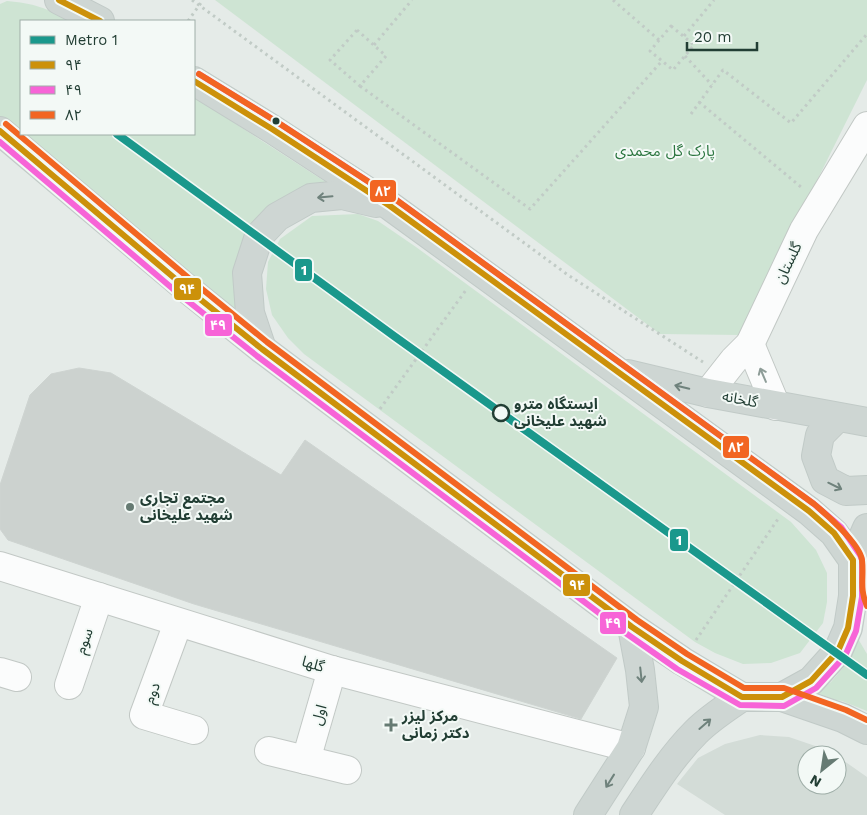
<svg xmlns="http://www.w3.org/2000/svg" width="867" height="815" font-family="'Work Sans','Noto Sans Arabic',sans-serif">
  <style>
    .built { fill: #d3dcd7 }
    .green { fill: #cee4d3 }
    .building { fill: #ccd2cf; stroke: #ced4d1 }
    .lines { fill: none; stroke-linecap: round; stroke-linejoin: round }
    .minor-casing { stroke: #c2c8c5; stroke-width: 30 }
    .major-casing { stroke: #c1cac7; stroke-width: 30 }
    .path { stroke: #c1cbc6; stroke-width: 3; stroke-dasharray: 2.5 4; stroke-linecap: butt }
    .minor { stroke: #fbfcfc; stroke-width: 28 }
    .major { stroke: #ced6d3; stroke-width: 28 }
    .bus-1-casing { stroke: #f3f9f6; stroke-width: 10 }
    .bus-2-casing { stroke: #f3f9f6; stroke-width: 10 }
    .bus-3-casing { stroke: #f3f9f6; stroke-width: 10 }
    .bus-1 { stroke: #cc910a; stroke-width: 6 }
    .bus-2 { stroke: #f764d7; stroke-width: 6 }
    .bus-3 { stroke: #f26522; stroke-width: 6 }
    .metro-1-casing { stroke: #f3f9f6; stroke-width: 11 }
    .metro-1 { stroke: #1a988c; stroke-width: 8 }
    .oneway { stroke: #6f827c }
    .oneway2 { stroke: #8e9d98 }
    .bus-dot { fill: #223e34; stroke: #f3f9f6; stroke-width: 2 }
    .stop-dot { fill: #f3f9f6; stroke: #223e34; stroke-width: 2.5 }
    .poi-dot { fill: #667b73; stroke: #f3f9f6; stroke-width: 2 }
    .labels { text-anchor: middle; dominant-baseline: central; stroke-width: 4; stroke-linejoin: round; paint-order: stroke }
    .park-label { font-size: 15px; fill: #2c7640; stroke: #f3f9f6 }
    .street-label { font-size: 15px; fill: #223e34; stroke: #f3f9f6 }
    .stop-label { font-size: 15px; font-weight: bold; fill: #223e34; stroke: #f3f9f6; text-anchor: start }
    .poi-label { font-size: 15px; font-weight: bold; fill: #223e34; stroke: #f3f9f6; text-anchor: start }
    .line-badge { stroke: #f3f9f6; stroke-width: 2 }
    .badge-label { font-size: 14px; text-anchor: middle; font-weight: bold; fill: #fff }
  </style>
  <rect width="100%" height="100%" fill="#e5ebe8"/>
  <path class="built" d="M760 735 789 737 827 750 835 755H807V785H837V756L867 777V815H725L677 784 698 758 725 744Z"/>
  <g class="green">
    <path d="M215 0H867V80L740 335 660 334Z"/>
    <path d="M7 1C33 3 47 8 69 21H21V134H194V97L332 186 262 216 237 313 0 117V4Z"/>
    <path d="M358 214 378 221 416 247 791 522 816 550 827 573V602L823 623 800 653 771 663 743 664 715 653 695 642 304 354 288 338 272 315 266 289 268 262 280 239 312 216Z"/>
    <path d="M857 637 867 654V711L842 701 814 696 831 682 843 668Z"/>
  </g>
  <path class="building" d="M79 368 111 373 281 475 305 440 617 658 581 719 194 604 8 540 0 529V485L30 395 51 374Z"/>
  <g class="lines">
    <g class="minor-casing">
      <g id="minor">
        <path d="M750 344 776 406"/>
        <path d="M708 393 734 360 750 344 804 230 867 126"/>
        <path d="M0 566 332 670 631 748"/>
        <path d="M178 623 144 715 194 730"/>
        <path d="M0 672 17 677"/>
        <path d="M69 685 99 597"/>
        <path d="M269 751 347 770"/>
        <path d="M306 760 332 670"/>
      </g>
    </g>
    <g class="major-casing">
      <g id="major">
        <path d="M59 0 100 21"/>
        <path d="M0 131 185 287 262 349 632 627 682 661 742 697H782L811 681 838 651 848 628 853 596V560L834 533 809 511 390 206 272 129 194 81"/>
        <path d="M262 349 250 313 247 273 259 236 277 217 311 198 342 195 376 203"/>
        <path d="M628 374 708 393 867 422"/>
        <path d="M837 418 820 435 816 456 825 480 846 491 867 490"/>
        <path d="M853 560 867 528"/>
        <path d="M782 697 843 718 867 730"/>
        <path d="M588 815 631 748 644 707 640 670 632 627"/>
        <path d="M634 815C653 786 672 756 696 732 710 718 726 708 742 697"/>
      </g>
    </g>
    <g class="path">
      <path d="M192 0 568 275 703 362"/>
      <path d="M613 0 659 40"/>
      <path d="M188 21 203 0"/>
      <path d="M671 26 694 45 673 70 650 51Z"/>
      <path d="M357 30 386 56 360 86 330 60Z"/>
      <path d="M684 36 714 0"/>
      <path d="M374 45 412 0"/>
      <path d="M685 56 712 85"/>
      <path d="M360 86 530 209 662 61"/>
      <path d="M699 102 801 187"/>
      <path d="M691 114 723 70 791 123 867 34"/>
      <path d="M380 409 466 290"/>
      <path d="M696 640 778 519"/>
    </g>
    <use href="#minor" class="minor"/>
    <use href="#major" class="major"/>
    <g class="bus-1-casing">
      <g id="bus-1">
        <path d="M59 0 100 21"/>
        <path d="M0 131 185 287 262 349 632 627 682 661 742 697H782L811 681 838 651 848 628 853 596V560L834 533 809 511 390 206 272 129 194 81"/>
      </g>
    </g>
    <g class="bus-2-casing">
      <path id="bus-2" d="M0 142 179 294 257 356 627 634 677 669 740 705 784 706 816 688 845 656 856 631 862 597V560L860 555 841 527 814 504 395 199 277 122 199 74"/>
    </g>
    <g class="bus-3-casing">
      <g id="bus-3">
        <path d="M199 74 277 122 395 199 814 504C826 514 860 544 862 560 864 578 859 588 867 606"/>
        <path d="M6 124 191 280 267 342 637 620 687 654 744 688H784L846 710 867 720"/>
      </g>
    </g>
    <use href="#bus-1" class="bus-1"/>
    <use href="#bus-2" class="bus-2"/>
    <use href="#bus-3" class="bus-3"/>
    <g class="metro-1-casing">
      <path id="metro-1" d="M117 134 394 336 867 675"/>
    </g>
    <use href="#metro-1" class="metro-1"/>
  </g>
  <defs><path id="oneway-shaft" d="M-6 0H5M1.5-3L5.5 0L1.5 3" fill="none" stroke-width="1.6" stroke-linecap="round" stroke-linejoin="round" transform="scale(1.25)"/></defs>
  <g class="oneway">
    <use href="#oneway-shaft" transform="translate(325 197) rotate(175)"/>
    <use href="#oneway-shaft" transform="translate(682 387) rotate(-166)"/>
    <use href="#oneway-shaft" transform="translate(835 486) rotate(26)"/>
    <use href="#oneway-shaft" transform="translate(641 675) rotate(84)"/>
    <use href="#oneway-shaft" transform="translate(705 724) rotate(-41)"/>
    <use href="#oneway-shaft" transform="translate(610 781) rotate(122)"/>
  </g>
  <use class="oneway2" href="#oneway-shaft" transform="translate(763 375) rotate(-113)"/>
  <circle class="bus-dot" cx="276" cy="121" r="4.5"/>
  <circle class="stop-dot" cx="501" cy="413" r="8"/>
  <g class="poi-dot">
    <circle cx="130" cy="507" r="5"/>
    <path d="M388.5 717.5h5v5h5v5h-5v5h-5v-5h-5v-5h5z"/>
  </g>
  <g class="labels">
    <g class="park-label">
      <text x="665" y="151">پارک گل محمدی</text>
    </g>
    <g class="street-label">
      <text transform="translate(788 263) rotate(-64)">گلستان</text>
      <text transform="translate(740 399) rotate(11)">گلخانه</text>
      <text transform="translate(84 641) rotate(-71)">سوم</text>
      <text transform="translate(313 664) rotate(17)">گلها</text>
      <text transform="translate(152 693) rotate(-70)">دوم</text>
      <text transform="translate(319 715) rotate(-74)">اول</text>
    </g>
    <g class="stop-label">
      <text x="514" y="404">ایستگاه مترو<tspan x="514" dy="17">شهید علیخانی</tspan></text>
    </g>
    <g class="poi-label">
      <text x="140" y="498">مجتمع تجاری<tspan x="140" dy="17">شهید علیخانی</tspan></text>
      <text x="402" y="716">مرکز لیزر<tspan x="402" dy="17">دکتر زمانی</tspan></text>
    </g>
  </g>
  <g class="line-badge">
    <rect x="369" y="179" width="28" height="24" rx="5" fill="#f26522"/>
    <rect x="294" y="258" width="19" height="24" rx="5" fill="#1a988c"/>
    <rect x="173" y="277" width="29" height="24" rx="5" fill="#cc910a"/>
    <rect x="204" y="313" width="29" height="24" rx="5" fill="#f764d7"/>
    <rect x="722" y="435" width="28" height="24" rx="5" fill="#f26522"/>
    <rect x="669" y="528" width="20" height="24" rx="5" fill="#1a988c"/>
    <rect x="562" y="573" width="29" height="24" rx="5" fill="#cc910a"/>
    <rect x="599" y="611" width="28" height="24" rx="5" fill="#f764d7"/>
  </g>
  <g class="badge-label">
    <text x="383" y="196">۸۲</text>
    <text x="304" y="275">1</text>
    <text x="187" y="294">۹۴</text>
    <text x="218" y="330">۴۹</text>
    <text x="736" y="452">۸۲</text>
    <text x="679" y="545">1</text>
    <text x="577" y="590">۹۴</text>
    <text x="613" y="628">۴۹</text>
  </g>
  <rect x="20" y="20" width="175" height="115" fill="#f3f9f6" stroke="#9faea8"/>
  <rect x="30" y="36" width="25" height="8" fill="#1a988c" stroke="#9faea8"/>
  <text x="65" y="45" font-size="15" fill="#223e34">Metro 1</text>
  <rect x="30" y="61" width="25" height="8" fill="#cc910a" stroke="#9faea8"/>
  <text x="65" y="70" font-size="15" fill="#223e34">۹۴</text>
  <rect x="30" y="86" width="25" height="8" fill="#f764d7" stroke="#9faea8"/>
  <text x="65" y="95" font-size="15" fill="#223e34">۴۹</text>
  <rect x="30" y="111" width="25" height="8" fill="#f26522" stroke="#9faea8"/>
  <text x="65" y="120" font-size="15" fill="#223e34">۸۲</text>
  <g transform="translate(822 770) rotate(210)"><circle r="24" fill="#f3f9f6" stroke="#9faea8"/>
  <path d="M0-4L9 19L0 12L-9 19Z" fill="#667b73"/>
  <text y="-8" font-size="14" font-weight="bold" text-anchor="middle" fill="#223e34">N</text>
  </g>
  <path d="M687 42v8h70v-8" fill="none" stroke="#223e34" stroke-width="2.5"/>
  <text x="694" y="42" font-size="15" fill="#223e34" stroke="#f3f9f6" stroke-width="4" paint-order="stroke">20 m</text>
</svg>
